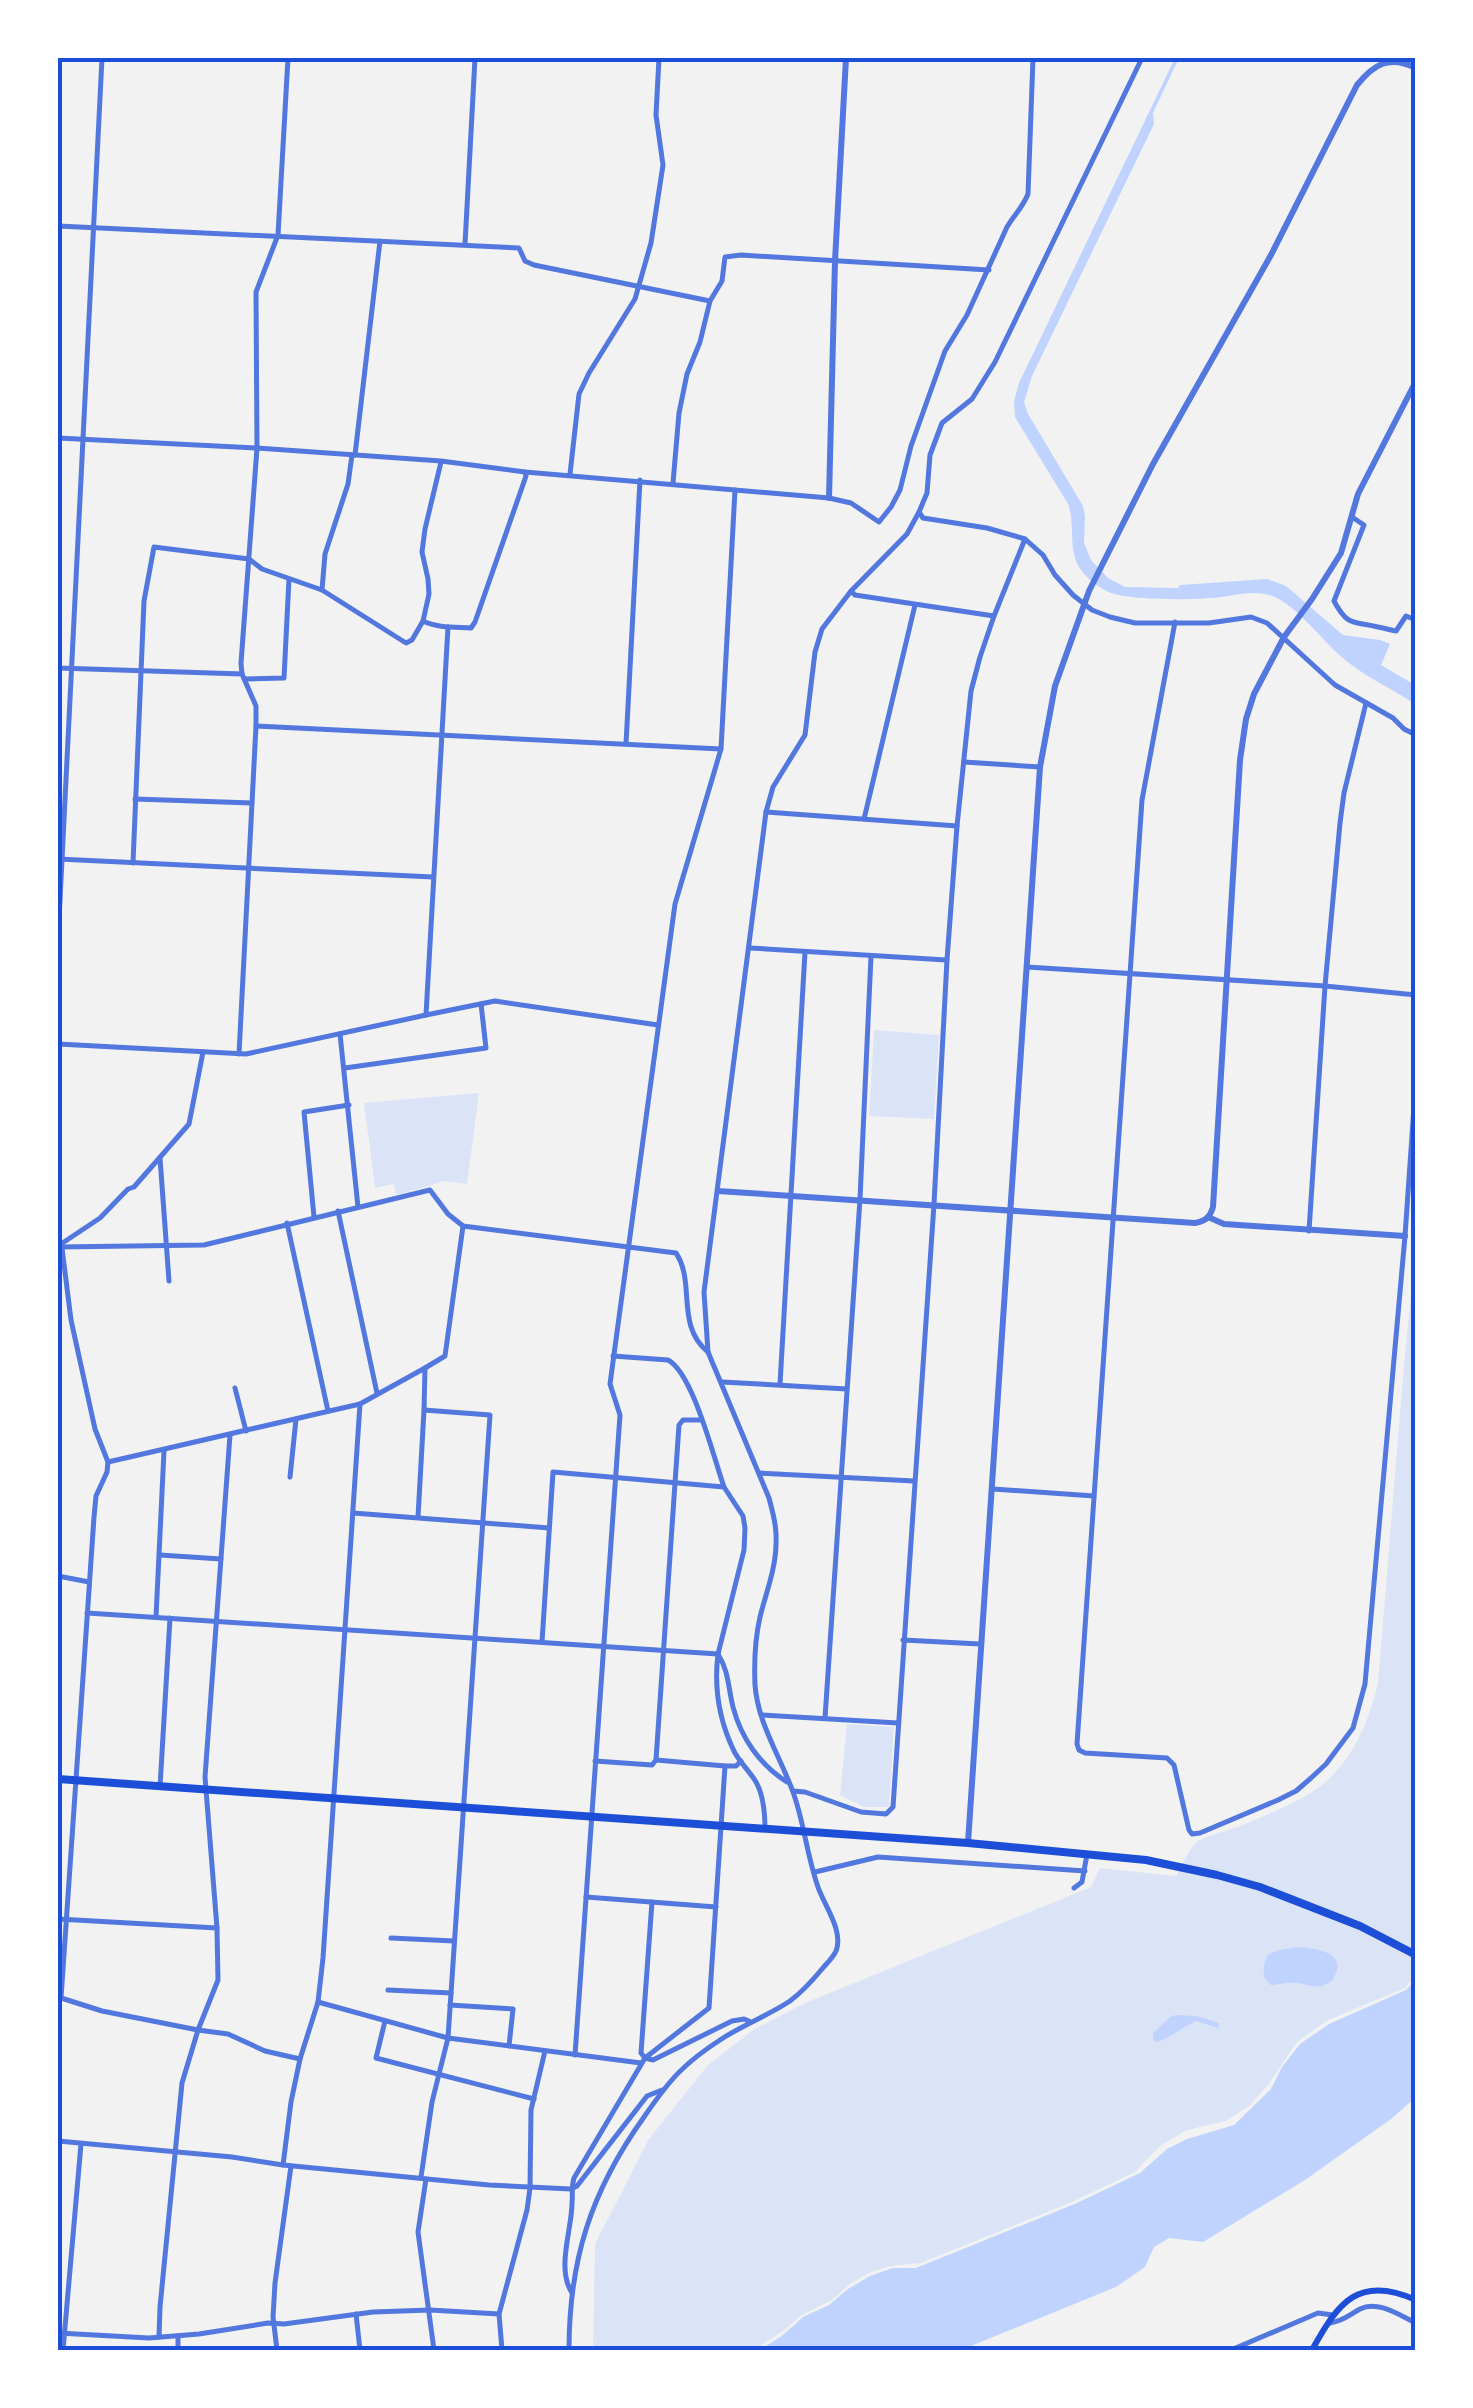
<svg xmlns="http://www.w3.org/2000/svg" width="1473" height="2408" font-family="Jost,sans-serif">
  <style>
    .green { fill: #dbe4f7 }
    .water { fill: #bfd3fe }
    .lines { fill: none; stroke-linecap: round; stroke-linejoin: round }
    .minor { stroke: #5277de; stroke-width: 5 }
    .tertiary { stroke: #5277de; stroke-width: 6 }
    .secondary { stroke: #1d4ed8; stroke-width: 6 }
    .primary { stroke: #1d4ed8; stroke-width: 8 }
    .neatline { fill: none; stroke: #1d4ed8; stroke-width: 4 }
  </style>
  <rect width="100%" height="100%" fill="#f2f2f2"/>
  <g class="green">
    <path d="M874 1030 939 1035 934 1119 869 1116Z"/>
    <path d="M479 1093 467 1184 442 1181 430 1186 396 1195 394 1184 375 1188 364 1103Z"/>
    <path d="M1415 1255V1976L1405 1988 1328 2020 1297 2042 1268 2085 1249 2106 1226 2121 1187 2130 1160 2146 1135 2172 1072 2202 921 2263 890 2266 869 2273 850 2284 832 2300 802 2315 783 2331 754 2350H593L595 2244 649 2139 708 2065 753 2030 805 2003 1091 1887 1100 1868 1176 1876C1182 1866 1188 1850 1196 1843 1204 1835 1229 1831 1240 1826 1261 1817 1284 1808 1304 1797 1346 1774 1368 1728 1378 1683L1404 1364Z"/>
    <path d="M847 1724 894 1727 889 1807H864L840 1795Z"/>
  </g>
  <g class="water">
    <path d="M1175 58H1179L1153 113 1154 124 1032 376 1024 402 1028 414 1083 506 1085 516 1084 543 1091 560 1108 578 1125 587 1178 588 1180 585 1267 579 1286 586 1343 635 1380 640 1390 644 1381 665 1415 685V704C1393 689 1365 677 1344 659 1321 640 1304 613 1277 598 1254 587 1233 597 1210 598 1186 600 1132 600 1111 593 1101 589 1087 579 1081 570 1067 551 1076 525 1068 504L1015 417 1014 401 1019 383Z"/>
    <path d="M1298 1947C1312 1948 1345 1951 1336 1973 1333 1980 1333 1981 1326 1984 1315 1990 1306 1983 1295 1983 1287 1982 1279 1985 1271 1985L1264 1978C1262 1950 1273 1951 1298 1947Z"/>
    <path d="M1415 1980V2098L1391 2119 1305 2180 1203 2242 1169 2238 1154 2247 1145 2267 1116 2287 961 2350H760L783 2335 803 2317 829 2305 848 2289 870 2276 893 2268H916L1077 2203 1140 2173 1167 2149 1187 2139 1234 2125 1271 2089 1282 2067 1300 2044 1329 2024 1406 1990Z"/>
    <path d="M1176 2015 1197 2016 1219 2023V2028L1196 2021C1182 2027 1170 2039 1156 2042L1153 2039V2033L1170 2017Z"/>
  </g>
  <g class="lines">
    <g class="minor">
      <path d="M58 226 519 248 525 261 534 265 710 301 722 281 725 257 741 255 989 270"/>
      <path d="M465 244 475 58"/>
      <path d="M58 438 257 448 441 461 525 472 829 498 851 503 879 522 891 507 900 490 911 446 945 351 967 315 1007 227C1014 215 1023 207 1028 194L1033 58"/>
      <path d="M355 455 380 241"/>
      <path d="M570 474 579 394 589 373 635 299 651 243 663 165 656 115 659 58"/>
      <path d="M673 483 679 413 687 374 700 342 710 301"/>
      <path d="M919 512 923 518 987 528 1025 539 1043 555 1055 575 1073 595 1092 610 1110 617 1135 623H1209L1251 617 1267 623 1335 685 1393 718 1404 729 1416 735"/>
      <path d="M1352 517 1364 525 1334 601C1348 627 1353 621 1378 627 1384 628 1390 630 1396 631L1406 616 1416 620"/>
      <path d="M322 590 325 554 348 484 352 455"/>
      <path d="M851 591 855 595 994 616"/>
      <path d="M423 621 429 594 428 579 422 552 425 529 441 462"/>
      <path d="M1175 622 1142 800 1077 1744 1079 1750 1085 1753 1167 1758 1174 1765 1189 1830 1192 1834 1200 1833 1278 1800 1296 1791 1311 1778 1326 1764 1353 1728 1365 1684 1405 1236 1416 1078"/>
      <path d="M58 668 242 674"/>
      <path d="M244 679 284 678 289 579"/>
      <path d="M256 726 721 749"/>
      <path d="M626 744 640 480"/>
      <path d="M964 762 1040 767"/>
      <path d="M135 799 252 803"/>
      <path d="M766 812 957 826"/>
      <path d="M864 819 915 605"/>
      <path d="M58 859 433 877"/>
      <path d="M133 863 144 601 154 547 249 559 262 569 322 590 406 643 412 640 423 621C437 628 455 627 471 628L475 622 526 476 525 472"/>
      <path d="M58 940 102 58"/>
      <path d="M750 948 946 960"/>
      <path d="M1027 967 1325 986 1416 995"/>
      <path d="M426 1015 495 1001 658 1025"/>
      <path d="M340 1034 358 1207"/>
      <path d="M58 1044 246 1054 426 1015 448 627"/>
      <path d="M239 1054 256 726V706L242 674 241 663 257 448 256 292 278 235 288 58"/>
      <path d="M345 1068 486 1048 481 1004"/>
      <path d="M160 1158 169 1281"/>
      <path d="M338 1211 377 1393"/>
      <path d="M314 1217 304 1112 349 1105"/>
      <path d="M287 1223 328 1411"/>
      <path d="M1309 1231 1325 986 1340 823 1344 793 1366 703"/>
      <path d="M58 1246 100 1218 128 1189 134 1187 189 1124 203 1052"/>
      <path d="M58 1247 204 1245 430 1190 448 1214 463 1226 676 1253C696 1283 675 1325 708 1352"/>
      <path d="M613 1356 668 1360C693 1373 714 1459 724 1487"/>
      <path d="M425 1368 445 1356 463 1226"/>
      <path d="M722 1382 847 1389"/>
      <path d="M780 1384 805 952"/>
      <path d="M235 1388 246 1431"/>
      <path d="M108 1462 360 1404 425 1368 424 1410 490 1415 448 2038 318 2002"/>
      <path d="M759 1473 914 1481"/>
      <path d="M290 1477 296 1419"/>
      <path d="M993 1489 1094 1496"/>
      <path d="M353 1513 549 1528"/>
      <path d="M418 1517 424 1410"/>
      <path d="M160 1555 221 1559"/>
      <path d="M58 1576 89 1582"/>
      <path d="M87 1613 718 1654 744 1550 745 1528 743 1516 724 1487 553 1472 542 1642"/>
      <path d="M156 1617 164 1451"/>
      <path d="M903 1640 980 1644"/>
      <path d="M761 1715 898 1723"/>
      <path d="M825 1718 860 1199 871 956"/>
      <path d="M656 1760 725 1766"/>
      <path d="M595 1761 652 1765 656 1760 679 1425 683 1420H701"/>
      <path d="M160 1787 170 1618"/>
      <path d="M793 1791 805 1792 861 1812 886 1814 893 1807 934 1204 947 960 957 826 971 691 980 657 994 616 1025 539"/>
      <path d="M765 1829C765 1813 764 1796 756 1782 749 1770 738 1761 733 1749 719 1719 714 1686 718 1654 729 1672 728 1687 733 1707 741 1738 760 1765 787 1782"/>
      <path d="M815 1872 878 1857 1085 1871"/>
      <path d="M1074 1888 1082 1882 1087 1854"/>
      <path d="M586 1897 716 1907"/>
      <path d="M652 1902 641 2053 645 2058 653 2060 732 2021 744 2019 749 2021"/>
      <path d="M58 1919 217 1928"/>
      <path d="M391 1938 454 1941"/>
      <path d="M388 1990 451 1993"/>
      <path d="M58 1997 102 2011 198 2030 228 2034 265 2051 300 2059"/>
      <path d="M61 1998 94 1517 96 1496 107 1472 108 1462 95 1429 71 1320 62 1248"/>
      <path d="M450 2005 513 2009 509 2046"/>
      <path d="M385 2021 376 2058 534 2099"/>
      <path d="M575 2055 620 1415 610 1384 675 904 721 749 735 490"/>
      <path d="M58 2141 232 2157 283 2165 489 2185 571 2189 577 2186 647 2096 662 2090"/>
      <path d="M283 2165 291 2102 300 2059 318 2002 323 1958 360 1404"/>
      <path d="M421 2177 432 2102 448 2038 641 2063"/>
      <path d="M426 2179 418 2232 434 2350"/>
      <path d="M572 2293C556 2268 572 2230 572 2203 573 2194 571 2188 574 2178L645 2058 709 2008 725 1766H736L741 1761"/>
      <path d="M356 2314 360 2350"/>
      <path d="M1330 2323C1343 2321 1349 2315 1360 2309 1378 2300 1399 2315 1416 2323"/>
      <path d="M58 2333 149 2338 199 2334 268 2323 284 2324 373 2312 430 2310 499 2314"/>
      <path d="M178 2336V2350"/>
      <path d="M159 2337 160 2307 182 2083 198 2030 218 1980 217 1928 205 1777 230 1435"/>
      <path d="M63 2350 81 2144"/>
      <path d="M277 2350 273 2317 275 2283 291 2166"/>
      <path d="M502 2350 499 2314 527 2210 530 2188 531 2110 545 2051"/>
      <path d="M569 2350C569 2260 591 2191 644 2117 670 2079 684 2063 723 2038 745 2024 769 2015 790 2001 802 1992 812 1981 822 1969 826 1964 833 1958 836 1951 844 1931 824 1905 818 1887 807 1856 804 1822 793 1792 780 1756 758 1724 755 1685 754 1662 755 1639 760 1617 766 1593 776 1568 776 1543 777 1528 773 1513 769 1498L708 1352 704 1292 766 812 773 787 805 735 815 652 822 629 851 591 907 534 919 512 927 493 930 455 942 423 972 399 995 362 1142 58"/>
      <path d="M1231 2350 1318 2313 1333 2315"/>
    </g>
    <g class="tertiary">
      <path d="M829 498 835 261 846 58"/>
      <path d="M718 1191 1195 1223C1206 1221 1210 1217 1213 1207L1240 760 1246 719 1254 694 1284 637 1312 599 1341 553 1358 494 1416 381"/>
      <path d="M1208 1217 1224 1224 1405 1236"/>
      <path d="M968 1843 1040 767 1055 686 1089 591 1153 464 1271 255 1357 85C1374 64 1389 55 1416 68"/>
    </g>
    <path class="secondary" d="M1312 2350C1338 2303 1358 2274 1416 2300"/>
    <path class="primary" d="M58 1779 968 1843 1146 1860 1217 1875 1260 1887 1360 1926 1416 1955"/>
  </g>
  <rect width="1473" height="2408" fill="none" stroke="#ffffff" stroke-width="120"/>
  <rect x="60" y="60" width="1353" height="2288" class="neatline"/>
</svg>
